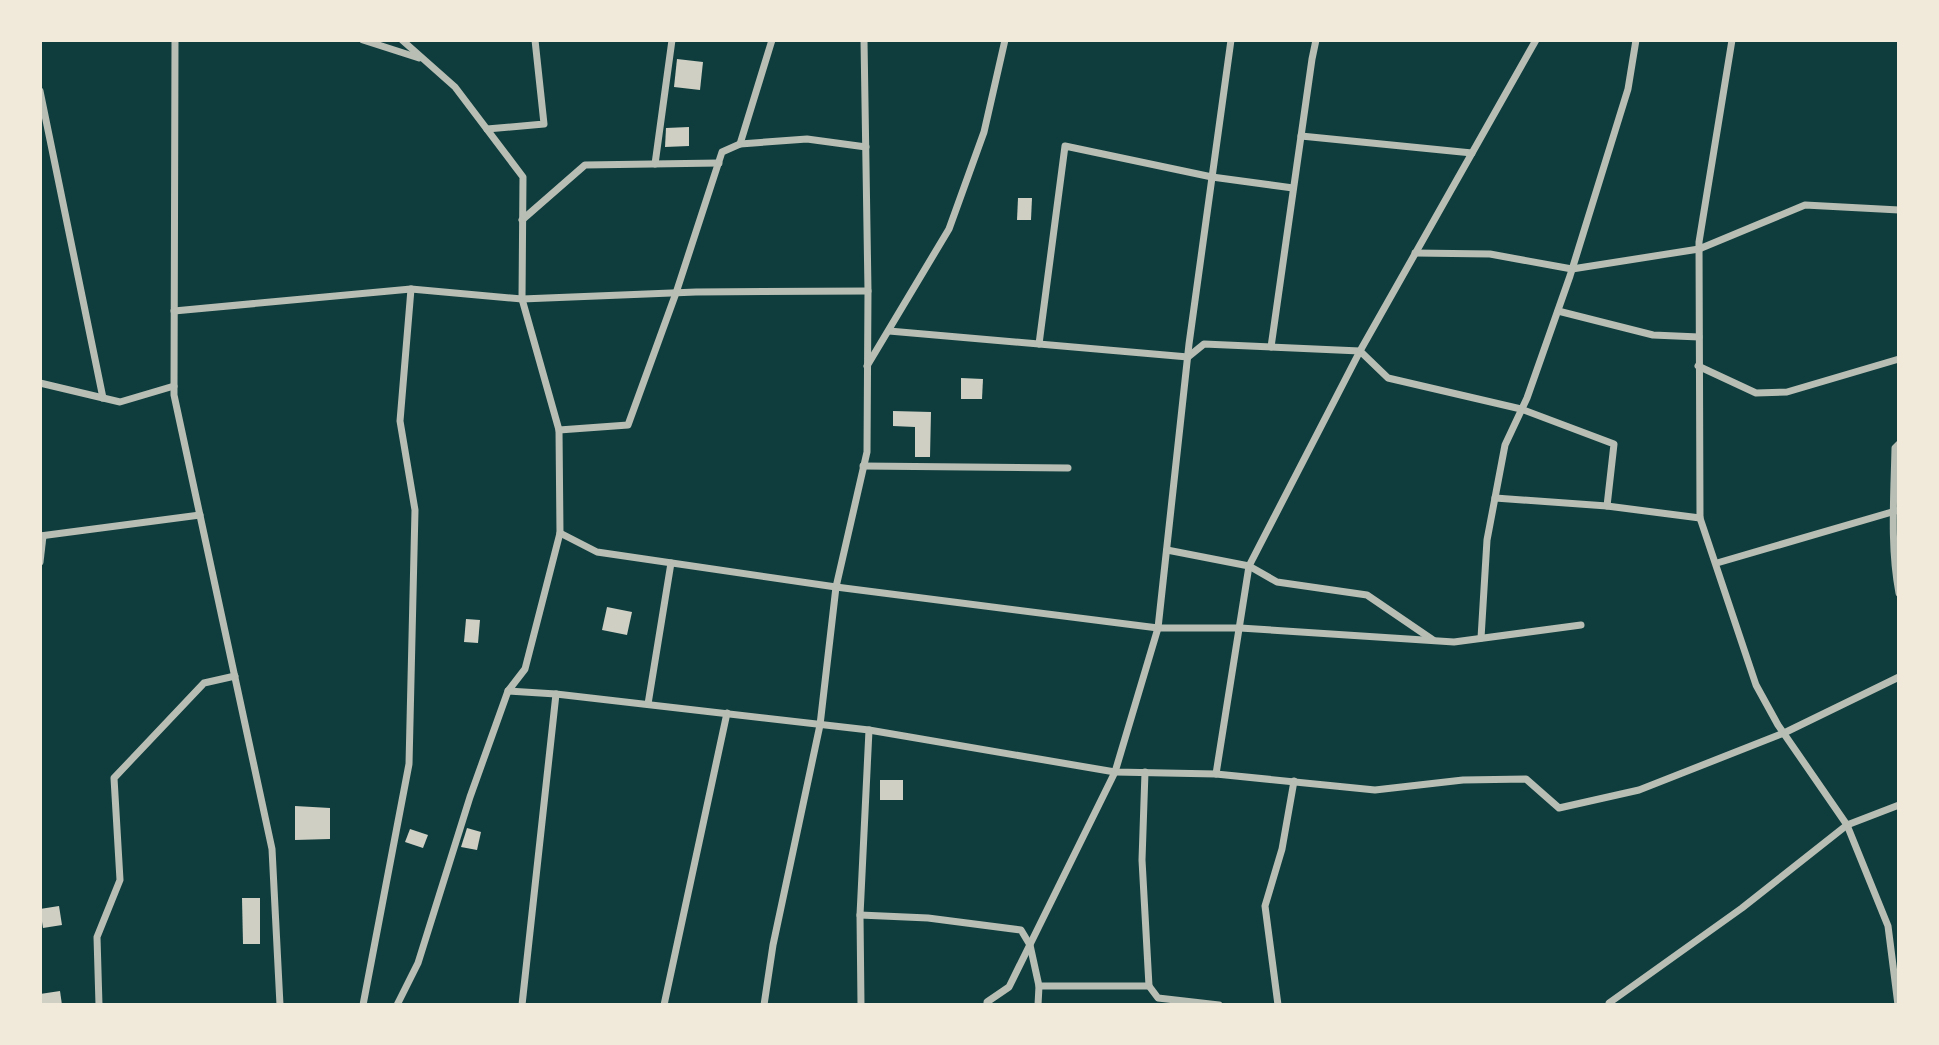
<svg xmlns="http://www.w3.org/2000/svg" width="1939" height="1045" font-family="Karla,sans-serif">
  <style>
    .building { fill: #cfcfc3 }
    .lines { fill: none; stroke-linecap: round; stroke-linejoin: round }
    .minor { stroke: #b8beb3; stroke-width: 7 }
  </style>
  <rect width="100%" height="100%" fill="#0f3d3e"/>
  <g class="building">
    <path d="M677 59 703 62 700 90 674 87Z"/>
    <path d="M689 127V146L665 147 666 128Z"/>
    <path d="M1018 198H1032L1031 220H1017Z"/>
    <path d="M961 378 983 379 982 399H961Z"/>
    <path d="M893 411 931 412 930 457H915V427L893 426Z"/>
    <path d="M607 607 632 612 627 635 602 630Z"/>
    <path d="M466 619 480 620 478 643 464 642Z"/>
    <rect x="880" y="780" width="23" height="20"/>
    <path d="M295 806 330 808V839L295 840Z"/>
    <path d="M467 828 481 832 477 850 461 847Z"/>
    <path d="M410 829 428 835 423 848 405 842Z"/>
    <path d="M242 898H260V944H243Z"/>
    <path d="M59 906 62 925 43 928 40 909Z"/>
    <path d="M60 991 62 1005H40V994Z"/>
  </g>
  <g class="lines">
    <g class="minor">
      <path d="M175 40 174 395 272 849 280 1005"/>
      <path d="M363 40 419 58"/>
      <path d="M1732 40 1699 242 1700 518 1756 685 1778 725 1847 825 1888 926 1898 1005"/>
      <path d="M40 91 103 398"/>
      <path d="M487 129 544 124 535 40"/>
      <path d="M1301 136 1472 153"/>
      <path d="M740 144 807 139 866 147"/>
      <path d="M655 164 672 40"/>
      <path d="M522 220 585 165 719 163"/>
      <path d="M1415 253 1490 254 1572 269 1699 249 1805 205 1899 210"/>
      <path d="M174 311 411 289 522 299 696 292 868 291"/>
      <path d="M1558 311 1653 335 1699 337"/>
      <path d="M889 331 1188 357 1204 344 1360 351 1388 378 1521 409 1614 444 1607 506"/>
      <path d="M1039 344 1065 146 1212 177 1293 188"/>
      <path d="M1271 347 1312 59 1316 40"/>
      <path d="M867 366 949 229 984 132 1005 40"/>
      <path d="M1698 366 1756 393 1787 392 1899 359"/>
      <path d="M40 383 120 402 174 386"/>
      <path d="M559 430 628 425 676 293 722 152 740 144 772 40"/>
      <path d="M1899 444 1895 448C1894 496 1890 546 1899 593"/>
      <path d="M863 466 1068 468"/>
      <path d="M1495 498 1607 506 1700 518"/>
      <path d="M560 533 597 552 836 587 1158 628H1240L1454 642 1581 625"/>
      <path d="M40 536 200 515"/>
      <path d="M1167 550 1249 566 1277 582 1367 595 1433 640"/>
      <path d="M40 562 43 536"/>
      <path d="M1717 563 1899 510"/>
      <path d="M1481 638 1487 540 1505 445 1527 398 1570 276 1628 89 1636 40"/>
      <path d="M508 691 556 694 869 730 1115 772 1216 774 1375 790 1463 780 1526 779 1559 808 1639 790 1784 733 1899 677"/>
      <path d="M648 704 671 563"/>
      <path d="M1145 772 1142 860 1149 986"/>
      <path d="M1216 774 1249 566 1360 351 1536 40"/>
      <path d="M860 915 928 918 1021 930 1030 945 1039 986H1149L1158 998 1219 1005"/>
      <path d="M99 1005 97 937 120 880 114 778 204 683 235 676"/>
      <path d="M363 1005 409 764 415 510 400 421 411 289"/>
      <path d="M397 1005 418 963 470 797 508 691 525 669 560 533 559 430 522 299 523 177 455 87 402 40"/>
      <path d="M522 1005 556 694"/>
      <path d="M664 1005 727 713"/>
      <path d="M764 1005 773 945 820 725 836 587 867 452 868 291 864 40"/>
      <path d="M861 1005 860 915 869 730"/>
      <path d="M987 1005V1002L1009 987 1115 772 1158 628 1189 344 1231 40"/>
      <path d="M1038 1005 1039 986"/>
      <path d="M1278 1005 1265 906 1282 849 1294 781"/>
      <path d="M1609 1005V1003L1742 908 1847 825 1899 805"/>
    </g>
  </g>
  <rect width="1939" height="1045" fill="none" stroke="#f1e9da" stroke-width="84"/>
</svg>
